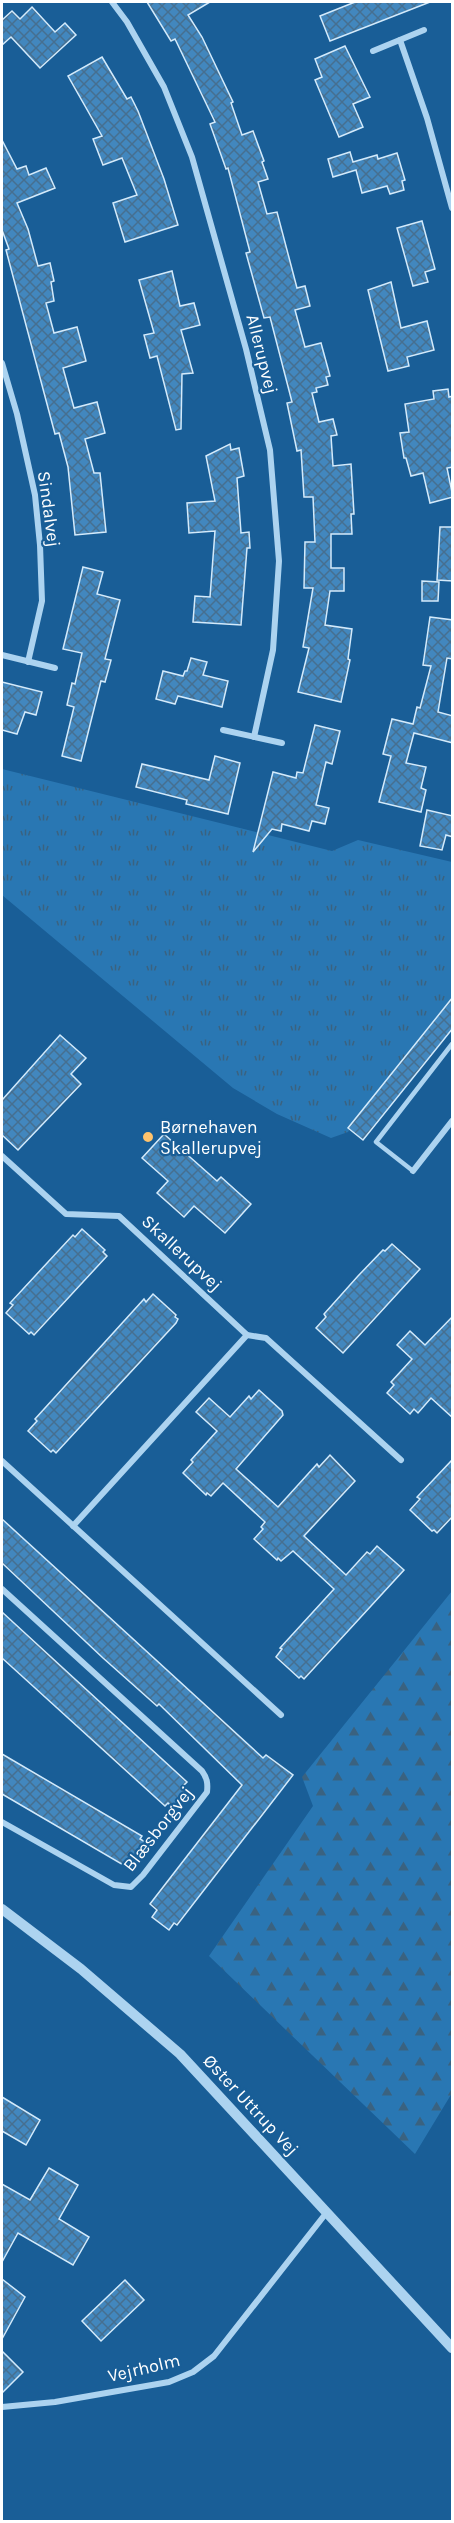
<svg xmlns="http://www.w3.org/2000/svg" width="454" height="2523" font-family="Karla,sans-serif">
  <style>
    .forest { fill: url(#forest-firs) }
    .park { fill: url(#park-tufts) }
    .building { fill: url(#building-cross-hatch); stroke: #d3eafb; stroke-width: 1.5 }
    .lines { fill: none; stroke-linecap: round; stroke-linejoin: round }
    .service { stroke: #acd3f0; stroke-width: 4.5 }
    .minor { stroke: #acd3f0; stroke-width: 6 }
    .tertiary { stroke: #acd3f0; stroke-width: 10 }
    .poi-dot { fill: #ffc36c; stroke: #195e97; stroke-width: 2 }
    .labels { text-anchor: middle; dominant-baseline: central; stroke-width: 4.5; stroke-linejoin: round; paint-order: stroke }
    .street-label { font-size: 18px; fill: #fff; stroke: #195e97 }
    .poi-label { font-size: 18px; fill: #fff; stroke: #195e97; text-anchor: start }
  </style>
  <defs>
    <pattern id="forest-firs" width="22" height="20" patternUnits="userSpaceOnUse" patternTransform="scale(1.5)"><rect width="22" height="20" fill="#2977b3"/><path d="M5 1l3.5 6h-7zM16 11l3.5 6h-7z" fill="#3a6280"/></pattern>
    <pattern id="park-tufts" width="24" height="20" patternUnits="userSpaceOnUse" patternTransform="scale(1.5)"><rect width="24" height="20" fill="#2977b3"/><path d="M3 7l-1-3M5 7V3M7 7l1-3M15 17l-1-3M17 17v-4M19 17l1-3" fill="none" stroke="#3a6280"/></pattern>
    <pattern id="building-cross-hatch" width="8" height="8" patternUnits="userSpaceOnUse" patternTransform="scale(1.5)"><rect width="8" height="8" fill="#4287be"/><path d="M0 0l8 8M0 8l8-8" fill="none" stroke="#466f90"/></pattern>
  </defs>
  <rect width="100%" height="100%" fill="#195e97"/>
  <path class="forest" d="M452 1591V2093L415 2154 209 1956 313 1806 302 1777Z"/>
  <path class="park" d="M2 769 332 851 358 840 452 862V999L348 1132 331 1138 277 1114 233 1088 2 895Z"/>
  <g class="building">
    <path d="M147 2H210L188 15 202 37 233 102 231 103 242 135 253 131 264 161 262 162 268 179 258 182 267 214 277 212 297 288 305 286 310 306 295 310 305 347 321 343 330 376 326 377 328 385 316 388 317 392 312 393 319 422 333 419 337 435 331 436 333 466 351 464 354 514H351L352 534H331V568H344V591H330L325 625 352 629 348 659 350 660 341 702 298 692 309 648 303 647 313 588H304L305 542H315L313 497H304L301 450 297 451 287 403 292 402 270 317 264 318 246 253 250 252 228 168 226 169 210 124 215 122 175 39 171 41Z"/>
    <path d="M355 2H430L330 41 320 16Z"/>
    <path d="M32 7 55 32 65 23 76 35 40 68 11 37 2 45V20L12 11 20 19Z"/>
    <path d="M345 46 370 97 353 104 363 127 339 137 315 80 322 77 315 59Z"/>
    <path d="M102 57 127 99 131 97 138 111 164 179 178 225 125 242 113 203 137 195 122 158 103 165 93 139 102 136 68 76Z"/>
    <path d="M2 140 17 169 26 166 29 175 46 168 55 188 17 203 28 229 38 266 50 263 54 281 51 282 54 301 46 303 54 333 77 327 84 353 86 361 63 368 74 408 97 402 105 433 85 439 94 473H100L106 532 75 535 68 467 59 433 55 434 6 250 9 249 2 230Z"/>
    <path d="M350 152 353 162 377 155 378 159 397 153 405 180 402 181 404 190 390 194 387 186 362 193 356 170 333 177 328 159Z"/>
    <path d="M422 221 435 269 425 272 428 282 413 286 397 228Z"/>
    <path d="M172 271 180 306 194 303 200 325 181 330 193 373 182 374 181 429 176 430 157 356 150 358 144 335 154 333 139 280Z"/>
    <path d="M391 282 401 328 427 321 434 350 407 357 409 366 388 371 368 290Z"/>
    <path d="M448 389 449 397 453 396V467L447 468 453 497 430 503 423 473 411 476 406 458H404L400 433 409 432 405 404 434 399 433 391Z"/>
    <path d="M230 444 231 450 239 448 244 476 237 478 241 533 249 532 250 548H247L241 625 193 622 195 596 210 597 215 531 189 533 187 503 215 501 206 456Z"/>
    <path d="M440 527H453V581L437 580Z"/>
    <path d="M83 567 103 572 97 594 120 600 105 659 111 660 105 682 101 681 81 761 62 756 74 707 67 705 72 683 75 684 82 653 63 649Z"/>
    <path d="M422 581 439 582 438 601H422Z"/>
    <path d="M430 617 453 620V659L447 658 438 712 453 716V743L414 733 406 763 426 767 421 788 426 790 421 812 379 802 391 756 383 754 392 719 413 724 417 707 420 708 431 666 423 665Z"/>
    <path d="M191 658 207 662 203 675 228 681 222 707 178 696 175 704 156 699 163 671 183 676 185 671H187Z"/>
    <path d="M2 682 42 692 36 715 25 712 17 734 2 730Z"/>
    <path d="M315 725 340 731 332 764 326 762 316 805 329 808 325 824 312 821 309 831 282 824 281 831 272 829 253 852 273 772 296 778 297 772 303 773Z"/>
    <path d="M215 756 240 763 228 814 186 804 187 800 136 787 142 764 209 780Z"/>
    <path d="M427 810 453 816V837L446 835 442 850 420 846Z"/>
    <path d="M453 997V1028L363 1140 348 1128Z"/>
    <path d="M60 1035 86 1058 71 1074 81 1084 18 1150 2 1135V1100Z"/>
    <path d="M164 1134 217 1181 221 1177 251 1204 225 1233 194 1206 184 1217 157 1193 168 1181 142 1158Z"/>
    <path d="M82 1229 105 1250 103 1252 107 1256 34 1335 31 1332 29 1334 6 1313 13 1305 10 1303 73 1235 75 1237Z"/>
    <path d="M392 1244 420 1269 343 1353 316 1328 326 1317 324 1314 358 1276 383 1250 385 1251Z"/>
    <path d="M153 1294 176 1315 175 1317 178 1319 176 1323 56 1453 53 1450 51 1452 28 1431 37 1421 35 1419 144 1299 146 1302Z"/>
    <path d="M453 1316V1418L431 1398 418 1413 414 1409 410 1414 387 1393 394 1385 391 1382 412 1359 397 1345 410 1331 425 1345Z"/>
    <path d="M259 1390 282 1411 283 1415 236 1469 278 1507 317 1464 319 1467 330 1455 355 1481 304 1536 346 1575 367 1552 370 1554 377 1546 404 1570 304 1679 301 1676 299 1678 276 1657 282 1649 280 1648 334 1589 293 1551 281 1561 278 1558 277 1560 254 1539 263 1529 261 1527 265 1522 223 1483 211 1496 207 1493 206 1495 183 1473 193 1462 191 1460 217 1431 196 1412 209 1398 230 1417 249 1396 251 1399Z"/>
    <path d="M453 1459V1516L437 1533 434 1530 432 1531 410 1510 420 1499 417 1497Z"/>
    <path d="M2 1519 263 1758 266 1755 293 1775 177 1925 174 1923 169 1930 152 1917 157 1910 150 1904 242 1785 159 1704 157 1706 103 1658 2 1563Z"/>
    <path d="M2 1612 187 1782 181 1788 188 1794 174 1809 168 1803 165 1806 2 1658Z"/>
    <path d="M2 1754 142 1836 140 1839 147 1843 137 1862 130 1857 125 1866 2 1794Z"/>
    <path d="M2 2097 40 2120 26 2145 2 2131Z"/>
    <path d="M49 2168 78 2185 59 2219 89 2237 73 2265 18 2233 2 2262V2184L30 2200Z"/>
    <path d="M2 2279 25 2297 2 2339Z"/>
    <path d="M125 2280 144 2300 101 2341 82 2321Z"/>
    <path d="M2 2351 23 2372 2 2393Z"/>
  </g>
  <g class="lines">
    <path class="service" d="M413 1171 376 1142 452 1044"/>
    <g class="minor">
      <path d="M112 2 127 22 164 87 192 157 246 349 270 450 279 561 273 650 254 737"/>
      <path d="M400 40 427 118 452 208"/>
      <path d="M373 51 424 30"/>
      <path d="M2 363 17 414 35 495 40 545 42 601 28 662"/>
      <path d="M2 655 55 668"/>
      <path d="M223 730 282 743"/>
      <path d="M2 1156 66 1214 119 1216 247 1335 266 1338 401 1460"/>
      <path d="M413 1171 452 1121"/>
      <path d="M2 1461 281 1715"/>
      <path d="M73 1526 247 1335"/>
      <path d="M2 1589 202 1771C207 1778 208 1783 207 1792L143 1875 131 1887 114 1885 2 1822"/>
      <path d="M2 2407 55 2402 169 2382 193 2372 214 2356 327 2212"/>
    </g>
    <path class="tertiary" d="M2 1909 81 1969 180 2054 452 2348"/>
  </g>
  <circle class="poi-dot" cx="148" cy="1137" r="6"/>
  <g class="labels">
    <g class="street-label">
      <text transform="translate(262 354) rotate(76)">Allerupvej</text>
      <text transform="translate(49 509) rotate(82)">Sindalvej</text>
      <text transform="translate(182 1253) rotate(43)">Skallerupvej</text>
      <text transform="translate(158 1829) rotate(-52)">Blæsborgvej</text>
      <text transform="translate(251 2105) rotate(47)">Øster Uttrup Vej</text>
      <text transform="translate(144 2368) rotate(-13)">Vejrholm</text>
    </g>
    <g class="poi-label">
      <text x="160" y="1127">Børnehaven<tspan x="160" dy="21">Skallerupvej</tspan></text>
    </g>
  </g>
  <rect width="454" height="2523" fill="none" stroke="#ffffff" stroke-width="6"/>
</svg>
